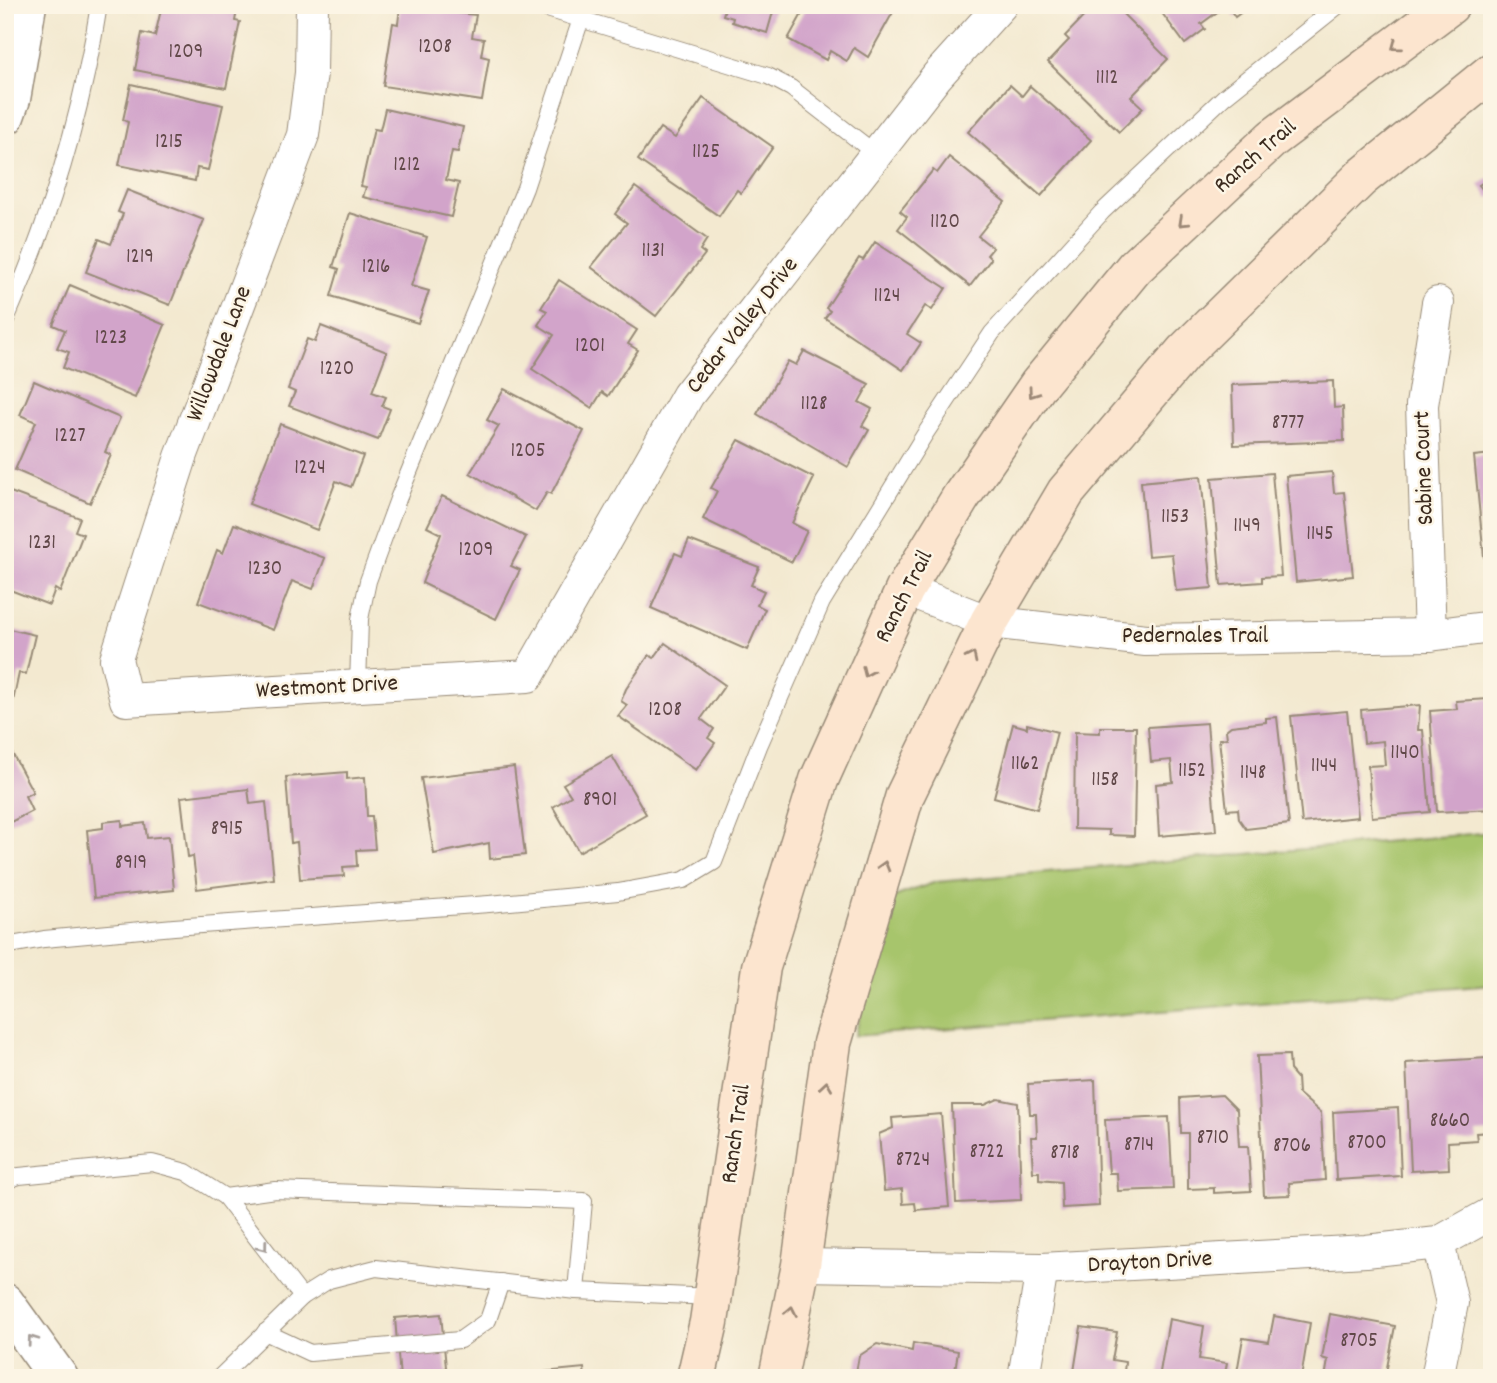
<svg xmlns="http://www.w3.org/2000/svg" width="1497" height="1383" font-family="Dekko,sans-serif">
  <style>
    .grass { fill: #a7c56c; stroke: #717845; stroke-width: 2 }
    .building { fill: #d2a4ca }
    .lines { fill: none; stroke-linecap: round; stroke-linejoin: round }
    .service-casing { stroke: #978a77; stroke-width: 18 }
    .minor-casing { stroke: #978a77; stroke-width: 34 }
    .tertiary-casing { stroke: #978a77; stroke-width: 41 }
    .secondary-casing { stroke: #978a77; stroke-width: 41 }
    .service { stroke: #fff; stroke-width: 16 }
    .minor { stroke: #fff; stroke-width: 32 }
    .tertiary { stroke: #fff; stroke-width: 38 }
    .secondary { stroke: #fce5cf; stroke-width: 38 }
    .oneway { stroke: #9c8876 }
    .oneway2 { stroke: #a79f9a }
    .labels { text-anchor: middle; dominant-baseline: central; stroke-width: 5; stroke-linejoin: round; paint-order: stroke }
    .number-label { font-size: 21px; fill: #614849 }
    .street-label { font-size: 24px; fill: #3b2a1e; stroke: #fcf5e5 }
  </style>
  <rect width="100%" height="100%" fill="#fcf5e5"/>
  <filter id="ink" filterUnits="userSpaceOnUse"><feTurbulence type="fractalNoise" baseFrequency=".0143" numOctaves="2"/><feDisplacementMap in="SourceGraphic" scale="14" xChannelSelector="R" yChannelSelector="G"/><feConvolveMatrix kernelMatrix="1 2 1 2 8 2 1 2 1" color-interpolation-filters="sRGB"/></filter>
  <filter id="wash" filterUnits="userSpaceOnUse"><feTurbulence type="fractalNoise" baseFrequency=".00686" numOctaves="4" result="noise"/><feDisplacementMap in="SourceGraphic" scale="28" xChannelSelector="R" yChannelSelector="G"/><feGaussianBlur stdDeviation="1.57" result="paint"/><feColorMatrix in="noise" values="0 0 0 0 0 0 0 0 0 0 0 0 0 0 0 0 0 1.4 0 .05"/><feComposite in="paint" operator="in"/></filter>
  <g filter="url(#wash)">
    <rect width="100%" height="100%" fill="#f3e9d0"/>
    <path class="grass" d="M1492 832V984L855 1036 888 899 936 882Z"/>
    <g id="blocks">
      <g class="building">
        <path d="M162 5H238L235 21 240 22 226 88 135 70 142 33 155 36Z"/>
        <path d="M726 5H775L767 33 732 22 733 18 723 15Z"/>
        <path d="M807 5H897L868 57 854 48 847 61 830 51 826 60 788 39Z"/>
        <path d="M1101 5H1114L1168 59 1131 97 1143 108 1119 132 1048 62 1069 40 1065 36 1092 8 1096 11Z"/>
        <path d="M1156 5H1251L1235 17 1227 5 1201 24 1205 29 1185 44Z"/>
        <path d="M400 7 476 15 472 37 484 39 481 56 489 58 482 101 383 86 393 23 398 24Z"/>
        <path d="M131 84 223 105 208 170 197 168 195 181 119 165 128 122 123 120Z"/>
        <path d="M1010 85 1022 96 1030 86 1091 140 1041 196 968 132Z"/>
        <path d="M703 98 773 147 741 193 737 190 719 216 638 160 660 128 675 138Z"/>
        <path d="M385 109 463 127 458 152 452 151 446 180 459 183 451 217 363 197 366 187 361 186 374 129 380 130Z"/>
        <path d="M949 157 1005 202 978 236 993 248 987 255 991 259 970 286 898 229 907 217 900 211 933 170 937 173Z"/>
        <path d="M1492 176V196L1489 198 1479 185Z"/>
        <path d="M635 187 707 239 700 250 705 254 656 316 591 267 627 223 615 214Z"/>
        <path d="M127 190 204 220 170 305 86 272 99 239 111 244 123 214 118 212Z"/>
        <path d="M350 213 427 237 411 286 429 291 418 323 331 296 339 269 333 267Z"/>
        <path d="M875 242 946 288 932 310 925 306 907 334 921 343 903 370 825 318 830 311 826 308 859 258 863 260Z"/>
        <path d="M559 280 637 330 628 344 638 350 608 396 602 392 592 408 532 369 554 335 538 325 547 311 541 308Z"/>
        <path d="M70 285 165 325 135 398 63 368 69 352 57 348 65 330 53 325Z"/>
        <path d="M321 326 387 352 372 392 386 397 382 406 390 409 378 440 289 406 295 392 288 389 307 339 315 342Z"/>
        <path d="M804 351 869 384 859 402 872 409 862 426 869 430 848 467 757 414 788 361 796 365Z"/>
        <path d="M34 381 120 418 105 452 111 455 90 503 15 470 36 422 20 415Z"/>
        <path d="M1333 381 1334 408 1343 407 1344 441 1234 445 1232 385Z"/>
        <path d="M504 389 584 431 551 494 547 492 536 511 470 473 499 426 487 420Z"/>
        <path d="M280 424 363 456 351 487 336 481 317 530 249 504Z"/>
        <path d="M739 440 814 478 792 523 807 531 792 562 703 519 717 491 711 488Z"/>
        <path d="M1492 454V556L1484 557 1474 456Z"/>
        <path d="M1332 472 1334 493 1344 492 1353 576 1296 582 1286 476Z"/>
        <path d="M1272 473 1281 576 1262 577V582L1221 585 1212 478Z"/>
        <path d="M1201 476 1212 588 1176 591 1172 554 1148 556 1141 482Z"/>
        <path d="M5 490 80 518 75 531 83 534 60 592 55 589 49 605 5 588Z"/>
        <path d="M442 496 526 537 511 566 520 570 496 619 422 583 441 534 427 527Z"/>
        <path d="M234 524 325 558 313 589 292 581 273 630 198 602 217 550 223 553Z"/>
        <path d="M689 540 759 567 751 585 764 591 757 605 765 609 747 650 651 608 675 553 682 556Z"/>
        <path d="M5 628 35 635 26 674 19 673 12 706 5 704Z"/>
        <path d="M665 643 725 685 701 719 714 729 708 738 715 743 696 770 618 716 627 705 621 701 626 689 649 655 654 658Z"/>
        <path d="M1489 699 1492 734V809L1437 812 1430 711 1457 709 1456 701Z"/>
        <path d="M1420 705 1418 730H1423L1430 812 1372 817 1368 766 1385 765 1383 741 1364 743 1361 710Z"/>
        <path d="M1347 711 1358 817 1302 823 1291 716Z"/>
        <path d="M1277 717 1289 824 1246 829 1239 819 1238 809 1227 810 1219 739 1227 738 1226 730 1231 726 1266 722V718Z"/>
        <path d="M1207 723 1216 831 1159 836 1156 784 1173 782 1171 760 1151 762 1148 727Z"/>
        <path d="M1013 724 1027 728V724L1057 732 1037 809 994 797Z"/>
        <path d="M1100 727H1136L1134 836 1109 835V830L1074 829 1075 732 1100 733Z"/>
        <path d="M5 740 33 792 25 796 32 811 5 825Z"/>
        <path d="M612 756 646 814 579 852 553 807 571 796 563 784Z"/>
        <path d="M514 767 525 855 490 859 489 843 434 854 421 778Z"/>
        <path d="M347 772V779L365 777 367 816H372L375 849 356 850 357 866 343 867 344 876 300 879 297 842 291 843 286 777Z"/>
        <path d="M248 789 250 804 266 802 274 879 197 889 193 856 188 857 181 797Z"/>
        <path d="M122 820V826L145 823 147 838 169 836 174 890 94 898 87 830 103 828V822Z"/>
        <path d="M1289 1055 1290 1070 1297 1078 1298 1093 1321 1113 1325 1180 1289 1183 1290 1195 1264 1196 1257 1056Z"/>
        <path d="M1487 1058 1488 1066H1492L1491 1132 1476 1133 1477 1140 1448 1142 1449 1169 1411 1171 1406 1063Z"/>
        <path d="M1095 1080 1099 1206 1062 1208 1061 1182 1039 1180V1172H1033L1031 1137H1037L1036 1114H1030L1028 1084Z"/>
        <path d="M1222 1095 1237 1110 1239 1146H1248L1251 1191 1214 1193V1188L1188 1189V1133H1181L1180 1098Z"/>
        <path d="M998 1099 1018 1103 1021 1200 956 1203 952 1105H985Z"/>
        <path d="M1398 1108 1401 1176 1336 1180 1333 1112Z"/>
        <path d="M941 1114 949 1207 916 1210 915 1203 903 1204 902 1189 884 1191 879 1134 893 1128 892 1118Z"/>
        <path d="M1169 1117 1173 1189 1118 1191 1117 1173H1109L1105 1120Z"/>
        <path d="M441 1314 447 1378H400L395 1318Z"/>
        <path d="M1330 1314 1395 1326 1385 1378H1325L1328 1360 1322 1358Z"/>
        <path d="M1274 1316 1310 1323 1301 1378H1236L1243 1338 1269 1342Z"/>
        <path d="M1169 1319 1204 1326 1199 1359 1227 1363 1224 1378H1159Z"/>
        <path d="M1081 1327 1117 1332 1112 1360 1125 1362 1124 1372 1139 1374 1138 1378H1073Z"/>
        <path d="M913 1343 958 1351 954 1378H855L859 1356 877 1344 912 1351Z"/>
        <path d="M584 1368 585 1378H503V1376Z"/>
      </g>
    </g>
  </g>
  <g filter="url(#ink)">
    <use href="#blocks" fill-opacity="0" stroke="#978a77" stroke-width="2"/>
    <g class="lines">
      <g class="service-casing">
        <g id="service">
          <path d="M534 5 768 76 791 88 876 154"/>
          <path d="M5 322C49 222 82 114 99 5"/>
          <path d="M358 687 360 619 368 581 398 499 525 188 581 19"/>
          <path d="M5 946 44 939 174 927 489 904 618 892 684 880 714 862 759 746 822 602 925 434 992 333 1102 212 1224 97 1339 5"/>
          <path d="M5 1181 19 1176 152 1163 186 1172 225 1197 275 1190 584 1201 576 1291 713 1297"/>
          <path d="M225 1197 302 1297"/>
          <path d="M265 1332 310 1353 460 1340 488 1320 501 1282"/>
          <path d="M219 1378 302 1297 329 1280 376 1268 576 1291"/>
        </g>
      </g>
      <g class="minor-casing">
        <g id="minor">
          <path d="M312 5 311 73 303 135 181 457 116 659 126 700 528 676 688 395 937 76 1001 5"/>
          <path d="M905 589 989 622 1146 640 1430 635 1492 627"/>
          <path d="M1430 635 1422 405 1438 303"/>
          <path d="M801 1265 1042 1269 1366 1251 1438 1243 1492 1213"/>
          <path d="M1024 1378 1042 1269"/>
          <path d="M1437 1378 1452 1303 1438 1243"/>
        </g>
      </g>
      <g class="tertiary-casing">
        <g id="tertiary">
          <path d="M5 116 11 99 27 5"/>
          <path d="M5 1303 59 1378"/>
        </g>
      </g>
      <g class="secondary-casing">
        <g id="secondary">
          <path d="M696 1378 709 1322 761 967 819 780 905 589 961 497 1039 384 1135 267 1273 138 1450 5"/>
          <path d="M778 1378 801 1265 832 1043 905 795 989 622 1066 492 1185 351 1361 178 1492 72"/>
        </g>
      </g>
      <use href="#service" class="service"/>
      <use href="#minor" class="minor"/>
      <use href="#tertiary" class="tertiary"/>
      <use href="#secondary" class="secondary"/>
    </g>
    <defs><path id="oneway-chevron" d="M-2-3.5L2.5 0L-2 3.5" fill="none" stroke-width="1.6" stroke-linecap="round" stroke-linejoin="round" transform="scale(1.75)"/></defs>
    <g class="oneway">
      <use href="#oneway-chevron" transform="translate(1396 46) rotate(143)"/>
      <use href="#oneway-chevron" transform="translate(1183 222) rotate(137)"/>
      <use href="#oneway-chevron" transform="translate(1033 393) rotate(125)"/>
      <use href="#oneway-chevron" transform="translate(972 657) rotate(-64)"/>
      <use href="#oneway-chevron" transform="translate(867 672) rotate(114)"/>
      <use href="#oneway-chevron" transform="translate(884 866) rotate(-74)"/>
      <use href="#oneway-chevron" transform="translate(826 1086) rotate(-82)"/>
      <use href="#oneway-chevron" transform="translate(791 1311) rotate(-79)"/>
    </g>
    <g class="oneway2">
      <use href="#oneway-chevron" transform="translate(263 1247) rotate(53)"/>
      <use href="#oneway-chevron" transform="translate(32 1340) rotate(-126)"/>
    </g>
  </g>
  <g class="labels">
    <g class="number-label">
      <text x="435" y="48">1208</text>
      <text x="186" y="53">1209</text>
      <text x="1107" y="79">1112</text>
      <text x="169" y="143">1215</text>
      <text x="706" y="153">1125</text>
      <text x="407" y="166">1212</text>
      <text x="945" y="223">1120</text>
      <text x="653" y="252">1131</text>
      <text x="140" y="258">1219</text>
      <text x="376" y="268">1216</text>
      <text x="887" y="297">1124</text>
      <text x="111" y="339">1223</text>
      <text x="590" y="347">1201</text>
      <text x="337" y="370">1220</text>
      <text x="814" y="405">1128</text>
      <text x="1288" y="424">8777</text>
      <text x="70" y="437">1227</text>
      <text x="528" y="452">1205</text>
      <text x="310" y="469">1224</text>
      <text x="1175" y="518">1153</text>
      <text x="1247" y="527">1149</text>
      <text x="1320" y="535">1145</text>
      <text x="42" y="544">1231</text>
      <text x="476" y="551">1209</text>
      <text x="265" y="570">1230</text>
      <text x="665" y="711">1208</text>
      <text x="1405" y="754">1140</text>
      <text x="1025" y="765">1162</text>
      <text x="1324" y="767">1144</text>
      <text x="1192" y="772">1152</text>
      <text x="1253" y="774">1148</text>
      <text x="1105" y="781">1158</text>
      <text x="600" y="801">8901</text>
      <text x="227" y="830">8915</text>
      <text x="131" y="864">8919</text>
      <text x="1450" y="1122">8660</text>
      <text x="1213" y="1139">8710</text>
      <text x="1367" y="1144">8700</text>
      <text x="1139" y="1146">8714</text>
      <text x="1292" y="1147">8706</text>
      <text x="987" y="1153">8722</text>
      <text x="1065" y="1154">8718</text>
      <text x="913" y="1161">8724</text>
      <text x="1359" y="1342">8705</text>
    </g>
    <g class="street-label">
      <text transform="translate(1256 157) rotate(-41)">Ranch Trail</text>
      <text transform="translate(743 326) rotate(-52)">Cedar Valley Drive</text>
      <text transform="translate(220 354) rotate(-69)">Willowdale Lane</text>
      <text transform="translate(1425 468) rotate(-92)">Sabine Court</text>
      <text transform="translate(905 597) rotate(-63)">Ranch Trail</text>
      <text x="1195" y="637">Pedernales Trail</text>
      <text transform="translate(327 688) rotate(-3)">Westmont Drive</text>
      <text transform="translate(737 1134) rotate(-82)">Ranch Trail</text>
      <text transform="translate(1150 1263) rotate(-3)">Drayton Drive</text>
    </g>
  </g>
  <rect width="1497" height="1383" fill="none" stroke="#fcf5e5" stroke-width="28"/>
</svg>
